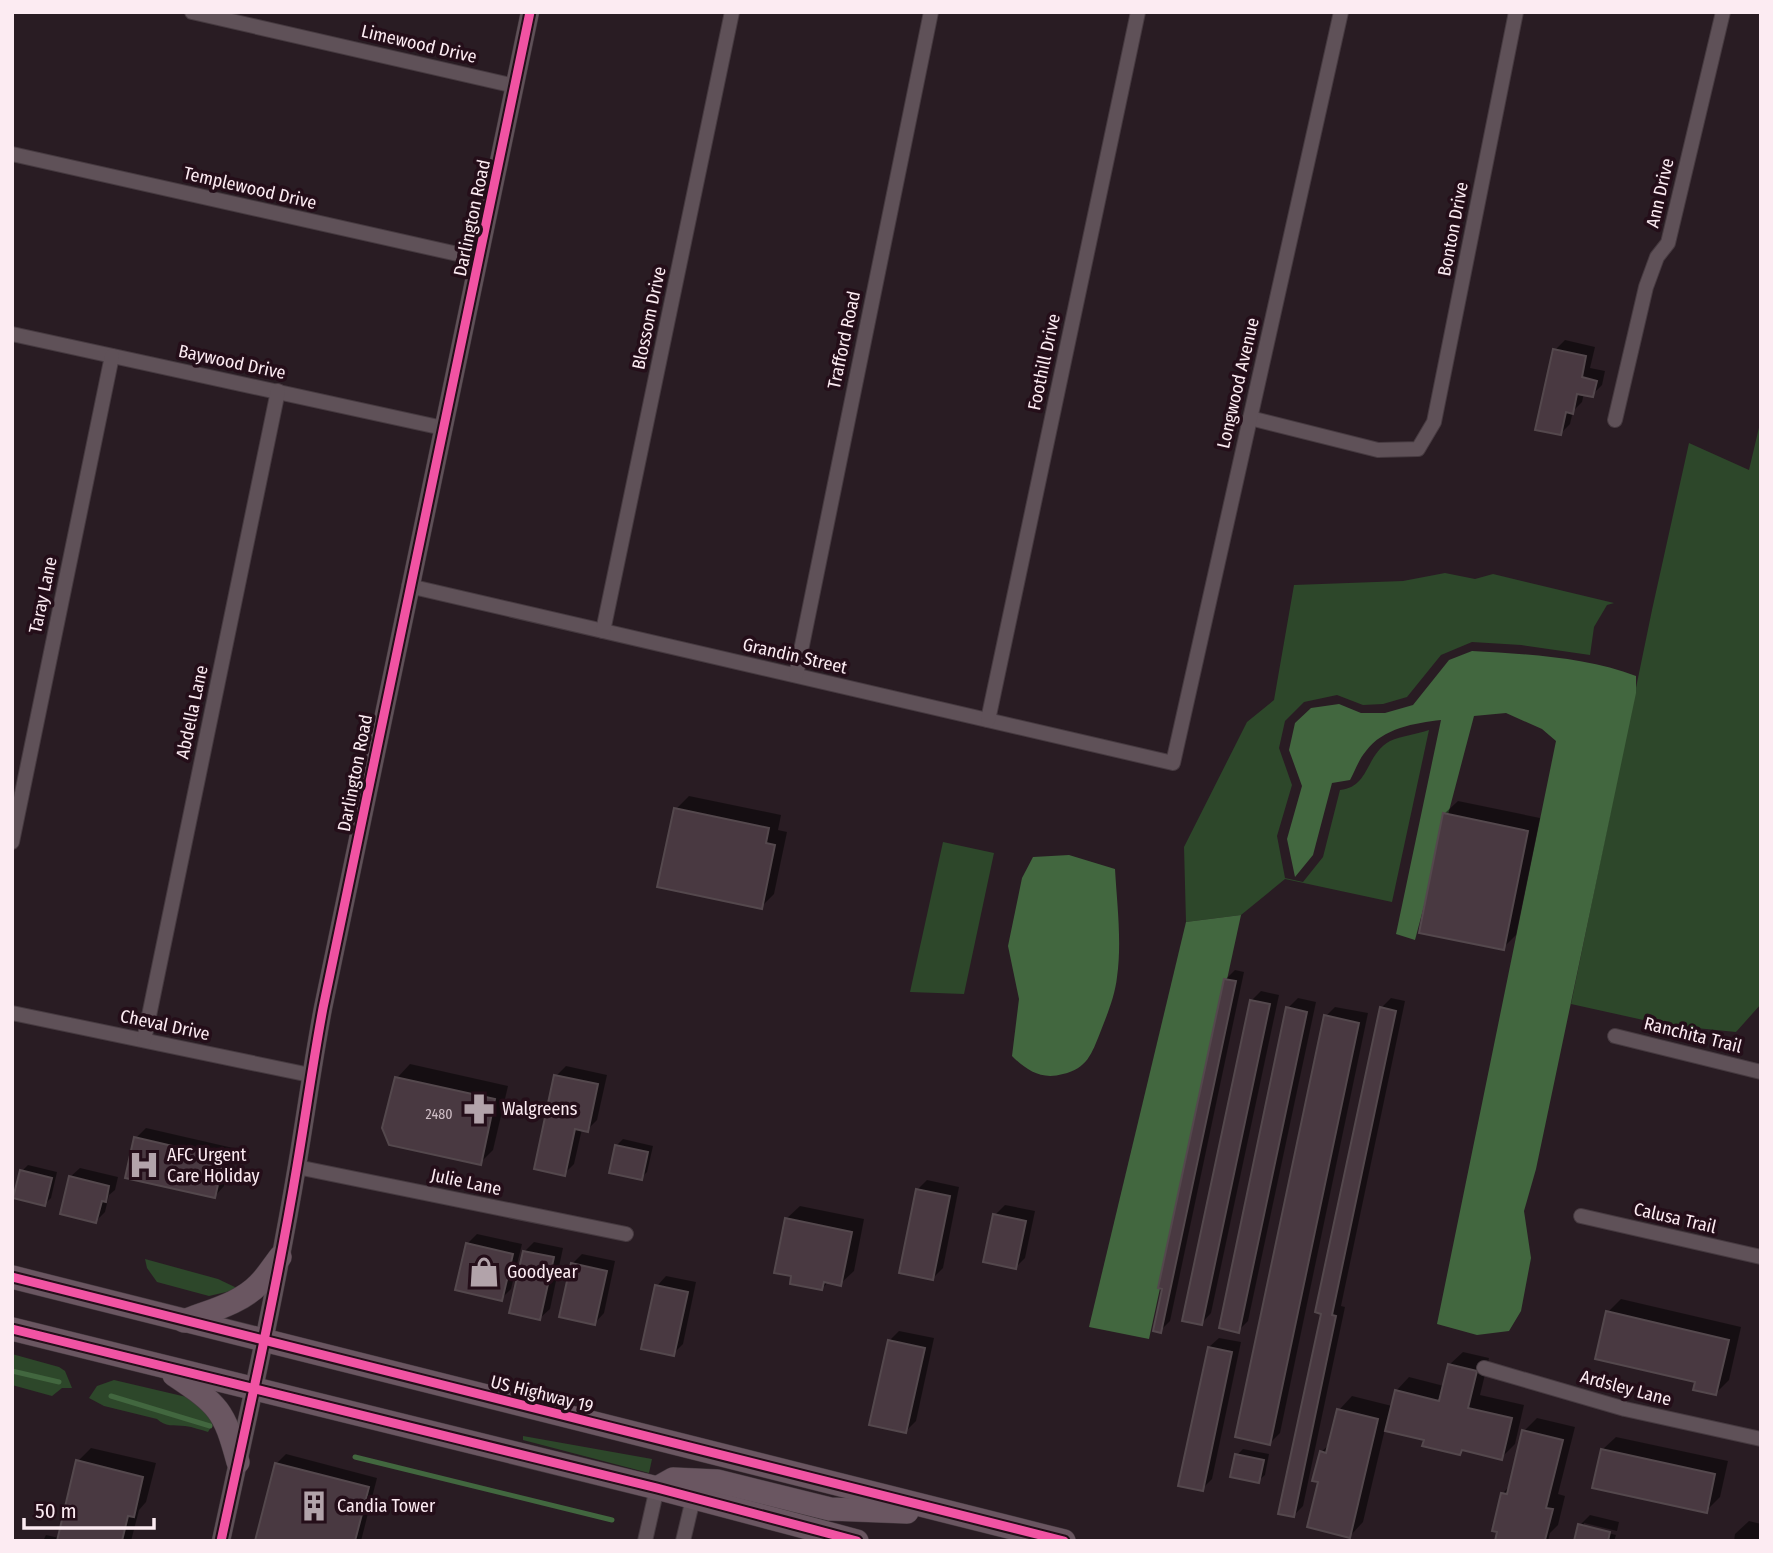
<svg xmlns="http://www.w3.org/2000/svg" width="1773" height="1553" font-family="'Fira Sans Condensed',sans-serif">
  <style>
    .green { fill: #2d472a }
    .water { fill: #42673f }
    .shadow { fill: #0007 }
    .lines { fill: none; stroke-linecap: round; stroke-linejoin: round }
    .stream { stroke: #42673f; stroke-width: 5 }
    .building { fill: #493941; stroke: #54484d; stroke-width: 2 }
    .minor-casing { stroke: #463a40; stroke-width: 16 }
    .tertiary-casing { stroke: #463a40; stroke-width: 19 }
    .trunk-casing { stroke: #463a40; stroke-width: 24 }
    .minor { stroke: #5f5158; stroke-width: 14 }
    .tertiary { stroke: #5f5158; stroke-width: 18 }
    .trunk { stroke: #6a5661; stroke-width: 23 }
    .cycleway-casing { stroke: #240e19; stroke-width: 13 }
    .cycleway { stroke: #f153a3; stroke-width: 9 }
    .labels { text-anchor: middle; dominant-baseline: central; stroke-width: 7; stroke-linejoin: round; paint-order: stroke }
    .number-label { font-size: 14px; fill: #cfbec6 }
    .street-label { font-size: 18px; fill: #fcebf2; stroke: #240e19 }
    .poi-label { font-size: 18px; fill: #fcebf2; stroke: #240e19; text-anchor: start }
  </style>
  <rect width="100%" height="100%" fill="#291c23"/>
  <g class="green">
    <path d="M1761 419V1004L1736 1032 1666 1025 1571 1004 1652 610 1689 443 1749 470Z"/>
    <path d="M1445 573 1475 579 1493 574 1614 603 1607 605 1594 627 1590 655 1521 645 1472 642 1441 655 1407 697 1383 704 1363 705 1337 695 1304 702 1285 721 1279 748 1292 785 1277 836 1285 878 1303 882 1323 857 1340 790C1370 787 1365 755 1390 741 1401 736 1417 734 1429 730L1392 902 1285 879 1241 915 1186 922 1184 847 1247 722 1274 700 1294 585 1403 581Z"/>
    <path d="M943 842 994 853 964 994 910 992Z"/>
    <path d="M145 1259 218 1279 239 1289 209 1296 157 1282 147 1268Z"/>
    <path d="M12 1354 59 1367 65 1371 72 1388H62L52 1396 12 1385Z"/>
    <path d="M114 1380 195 1399 214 1422 208 1432C201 1430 193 1427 185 1426 174 1425 165 1427 157 1419L104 1406 89 1398 97 1386Z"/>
    <path d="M523 1436 652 1459 649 1473 523 1440Z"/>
  </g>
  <g class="water">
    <path d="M1472 651C1525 654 1587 657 1636 676V693L1536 1169 1524 1211 1531 1258 1521 1311 1509 1331 1477 1335 1437 1324 1556 741 1542 729 1506 713 1474 716 1415 940 1396 934 1441 720C1415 723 1383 728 1366 751 1359 759 1355 771 1350 780L1332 783 1313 855 1295 877 1287 839 1302 786 1289 750 1295 723 1311 708 1339 704 1361 713H1385L1413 705 1449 660Z"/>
    <path d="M1069 855 1115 869C1117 904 1122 942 1117 977 1115 996 1107 1015 1100 1033 1092 1053 1087 1069 1063 1074 1042 1080 1027 1071 1012 1056L1019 999 1008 946 1022 878 1033 857Z"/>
    <path d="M1241 915 1149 1339 1089 1327 1186 922Z"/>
  </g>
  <g class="shadow">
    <path d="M1565 340 1595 347 1590 368 1605 371 1602 385 1592 395 1584 393 1582 402 1573 411 1570 424 1560 434 1555 350Z"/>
    <path d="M689 796 781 815 778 830 787 832 774 894 761 907 676 809Z"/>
    <path d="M1458 801 1540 818 1516 935 1503 948 1444 814Z"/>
    <path d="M1235 970 1244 972 1170 1321 1160 1331 1164 1288 1225 980Z"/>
    <path d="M1261 991 1279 995 1211 1313 1202 1323 1251 1001Z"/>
    <path d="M1298 998 1316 1002 1248 1321 1238 1331 1288 1008Z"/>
    <path d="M1391 998 1405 1001 1341 1306 1345 1307 1303 1506 1293 1516 1323 1312 1381 1008Z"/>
    <path d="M1335 1007 1368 1013 1280 1433 1270 1443 1326 1016Z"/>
    <path d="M410 1064 508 1086 493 1150 480 1163 397 1078Z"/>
    <path d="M566 1066 607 1075 597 1120 587 1130 582 1129 574 1164 564 1174 556 1076Z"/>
    <path d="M146 1128 233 1148 224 1186 215 1196 136 1138Z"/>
    <path d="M623 1139 653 1146 647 1172 641 1178 617 1145Z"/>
    <path d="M28 1165 57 1172 51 1198 44 1205 22 1171Z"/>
    <path d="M80 1168 118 1177 115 1190 109 1195 105 1212 96 1221 70 1177Z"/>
    <path d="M927 1180 959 1187 943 1268 933 1278 917 1190Z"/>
    <path d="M1005 1205 1035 1211 1025 1258 1015 1268 995 1215Z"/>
    <path d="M800 1206 864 1219 854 1271 840 1284 828 1282 822 1289 786 1219Z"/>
    <path d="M477 1234 522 1244 511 1289 501 1299 467 1244Z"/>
    <path d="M534 1242 563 1248 550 1309 540 1318 525 1251Z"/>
    <path d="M582 1254 615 1261 604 1313 595 1323 572 1264Z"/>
    <path d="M666 1276 696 1282 683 1344 673 1354 657 1286Z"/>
    <path d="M1621 1299 1741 1327 1729 1380 1716 1393 1697 1381 1608 1312Z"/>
    <path d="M899 1331 934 1338 916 1421 906 1431 889 1341Z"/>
    <path d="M1219 1338 1241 1342 1212 1479 1202 1489 1209 1347Z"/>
    <path d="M1463 1352 1489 1358 1480 1395 1524 1405 1515 1444 1501 1458 1465 1449 1460 1453 1426 1439 1385 1429 1363 1522 1350 1536 1320 1481 1321 1452 1330 1444 1339 1410 1352 1396 1392 1406 1396 1391 1409 1377 1444 1386 1449 1365Z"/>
    <path d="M1537 1418 1575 1427 1558 1494 1565 1496 1558 1525 1550 1533 1548 1541H1497L1503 1493 1511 1485 1524 1431Z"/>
    <path d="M1616 1437 1728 1461 1720 1497 1706 1511 1602 1450Z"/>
    <path d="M91 1448 156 1463 146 1502 139 1510 131 1541H43L46 1535 59 1538 78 1461Z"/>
    <path d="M1243 1449 1269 1454 1265 1475 1258 1481 1237 1455Z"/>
    <path d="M286 1454 377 1478 361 1541H257L276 1464Z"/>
    <path d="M1590 1515 1619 1522 1617 1531 1584 1523V1527L1616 1535 1614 1541H1576L1580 1525Z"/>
    <path d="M1749 1521 1761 1524V1541H1734L1735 1534Z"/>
  </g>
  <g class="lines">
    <g class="stream">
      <path d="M12 1371 59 1382"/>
      <path d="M111 1396 210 1426"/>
      <path d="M355 1457 612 1520"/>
    </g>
  </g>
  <g class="building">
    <path d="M1553 349 1586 356 1582 377 1597 381 1593 397 1577 394 1573 414 1566 412 1561 435 1535 430Z"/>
    <path d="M674 808 769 828 766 843 775 845 762 909 657 887Z"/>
    <path d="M1443 813 1528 831 1504 950 1419 933Z"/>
    <path d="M1224 979 1236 981 1161 1333 1153 1331 1162 1289 1158 1288Z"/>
    <path d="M1250 1000 1270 1004 1202 1325 1182 1321Z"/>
    <path d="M1286 1007 1307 1012 1239 1333 1219 1328Z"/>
    <path d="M1380 1007 1396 1011 1332 1315 1336 1316 1294 1517 1278 1514 1321 1314 1315 1312Z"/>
    <path d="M1324 1015 1359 1023 1270 1445 1235 1437Z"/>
    <path d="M554 1075 598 1084 588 1132 575 1129 565 1176 534 1169Z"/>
    <path d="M395 1077 495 1099 481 1165 389 1145 382 1128Z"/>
    <path d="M134 1137 224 1158 215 1198 125 1178Z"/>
    <path d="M615 1145 648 1152 642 1180 609 1173Z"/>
    <path d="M20 1170 52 1178 45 1206 13 1198Z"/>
    <path d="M69 1176 109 1186 106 1202 102 1201 96 1223 60 1214Z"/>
    <path d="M916 1189 950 1196 933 1280 899 1273Z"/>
    <path d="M993 1214 1026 1221 1016 1269 983 1262Z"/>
    <path d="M785 1218 852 1232 841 1286 824 1282 822 1290 790 1284 791 1276 774 1273Z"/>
    <path d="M466 1243 513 1254 502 1301 455 1290Z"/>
    <path d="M523 1251 554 1257 540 1320 509 1313Z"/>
    <path d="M571 1263 607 1271 595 1325 559 1317Z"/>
    <path d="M655 1285 688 1292 674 1356 641 1349Z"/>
    <path d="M1606 1311 1729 1340 1716 1395 1693 1390 1695 1382 1595 1359Z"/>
    <path d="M888 1340 925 1348 906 1433 869 1425Z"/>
    <path d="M1208 1347 1232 1352 1203 1491 1178 1486Z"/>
    <path d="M1448 1364 1477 1371 1468 1408 1512 1418 1502 1460 1462 1450 1460 1455 1422 1446 1424 1440 1385 1431 1395 1390 1439 1401Z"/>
    <path d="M1337 1409 1378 1419 1350 1538 1307 1527 1318 1482 1312 1481 1320 1451 1326 1453Z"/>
    <path d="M1522 1430 1563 1440 1546 1508 1553 1509 1545 1540 1495 1541 1497 1532 1492 1531 1501 1493 1507 1494Z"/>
    <path d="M1601 1449 1715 1474 1707 1513 1592 1488Z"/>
    <path d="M1235 1454 1264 1460 1259 1483 1230 1477Z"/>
    <path d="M76 1460 143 1477 134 1517 128 1516 122 1541H57Z"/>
    <path d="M275 1463 369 1487 355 1541H255Z"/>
    <path d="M1578 1524 1610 1532 1608 1541H1574Z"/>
  </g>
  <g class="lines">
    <g class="minor-casing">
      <g id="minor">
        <path d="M192 12 515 86"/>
        <path d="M12 154 480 259"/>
        <path d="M12 334 443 428"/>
        <path d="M1250 418 1378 450 1418 449 1434 422 1516 12"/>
        <path d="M1615 420 1646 287 1657 257 1668 243 1723 12"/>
        <path d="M409 586 1173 763 1341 12"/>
        <path d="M603 631 732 12"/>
        <path d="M796 675 931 12"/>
        <path d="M988 720 1138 12"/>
        <path d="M12 842 112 356"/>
        <path d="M12 1013 310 1075"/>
        <path d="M1615 1036 1761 1072"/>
        <path d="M144 1040 278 391"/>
        <path d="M297 1167 626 1234"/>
        <path d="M1581 1216 1761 1257"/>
        <path d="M1484 1368 1625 1409 1761 1439"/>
        <path d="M645 1541 657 1488"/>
        <path d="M683 1541 693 1499"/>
      </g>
    </g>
    <g class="tertiary-casing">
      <path id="tertiary" d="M221 1541C248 1416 276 1292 297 1166 306 1113 313 1061 323 1008L530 12"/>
    </g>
    <g class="trunk-casing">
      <g id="trunk">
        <path d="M12 1277 1064 1541"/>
        <path d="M184 1321C209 1311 240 1304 259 1284 267 1276 273 1266 280 1257"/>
        <path d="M12 1329 657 1488 857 1541"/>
        <path d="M174 1375C219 1405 224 1410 238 1462"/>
        <path d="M657 1488 673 1479 717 1481 830 1509 907 1512"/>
      </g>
    </g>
    <use href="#minor" class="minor"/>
    <use href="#tertiary" class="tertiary"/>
    <use href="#trunk" class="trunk"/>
    <g class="cycleway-casing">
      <g id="cycleway">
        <path d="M12 1277 1064 1541"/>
        <path d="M12 1329 657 1488 857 1541"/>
        <path d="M221 1541C248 1416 276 1292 297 1166 306 1113 313 1061 323 1008L530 12"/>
      </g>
    </g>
    <use href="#cycleway" class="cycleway"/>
  </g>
  <defs>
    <g id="pharmacy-bare" transform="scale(2.415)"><path d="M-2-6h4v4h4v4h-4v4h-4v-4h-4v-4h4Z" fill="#b2a3aa" stroke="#240e19" stroke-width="2.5" paint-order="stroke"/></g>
    <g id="hospital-bare" transform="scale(2.415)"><path d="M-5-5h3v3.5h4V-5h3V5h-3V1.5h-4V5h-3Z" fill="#b2a3aa" stroke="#240e19" stroke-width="2.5" paint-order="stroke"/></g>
    <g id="shop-bare" transform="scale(2.415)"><path d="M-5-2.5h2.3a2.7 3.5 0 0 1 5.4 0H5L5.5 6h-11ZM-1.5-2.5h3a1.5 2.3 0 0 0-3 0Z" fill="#b2a3aa" stroke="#240e19" stroke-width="2.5" paint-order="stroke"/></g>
    <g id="building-bare" transform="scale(2.415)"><path d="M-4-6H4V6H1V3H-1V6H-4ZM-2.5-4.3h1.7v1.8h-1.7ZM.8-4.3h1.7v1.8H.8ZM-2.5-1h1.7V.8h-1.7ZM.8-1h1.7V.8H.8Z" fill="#b2a3aa" stroke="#240e19" stroke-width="2.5" paint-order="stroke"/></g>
  </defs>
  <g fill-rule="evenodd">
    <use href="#pharmacy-bare" x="479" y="1109"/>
    <use href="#hospital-bare" x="144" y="1165"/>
    <use href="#shop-bare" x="484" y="1272"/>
    <use href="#building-bare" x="314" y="1506"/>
  </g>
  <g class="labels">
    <g class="number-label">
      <text x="439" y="1114">2480</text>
    </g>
    <g class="street-label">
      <text transform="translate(419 44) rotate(13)">Limewood Drive</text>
      <text transform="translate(250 188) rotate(13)">Templewood Drive</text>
      <text transform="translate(1660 193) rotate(-77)">Ann Drive</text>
      <text transform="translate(472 218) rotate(-78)">Darlington Road</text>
      <text transform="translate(1453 229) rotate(-79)">Bonton Drive</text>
      <text transform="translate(649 318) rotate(-78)">Blossom Drive</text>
      <text transform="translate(844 340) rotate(-78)">Trafford Road</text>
      <text transform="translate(232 362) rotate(12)">Baywood Drive</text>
      <text transform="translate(1044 362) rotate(-78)">Foothill Drive</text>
      <text transform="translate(1238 383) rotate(-77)">Longwood Avenue</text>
      <text transform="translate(43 595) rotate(-78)">Taray Lane</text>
      <text transform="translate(795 656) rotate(13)">Grandin Street</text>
      <text transform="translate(192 712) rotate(-78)">Abdella Lane</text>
      <text transform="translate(355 773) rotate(-79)">Darlington Road</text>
      <text transform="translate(165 1025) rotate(12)">Cheval Drive</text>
      <text transform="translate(1693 1035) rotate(14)">Ranchita Trail</text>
      <text transform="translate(466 1182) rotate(12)">Julie Lane</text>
      <text transform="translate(1675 1218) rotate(13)">Calusa Trail</text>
      <text transform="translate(1626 1388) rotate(15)">Ardsley Lane</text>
      <text transform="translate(542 1394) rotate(14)">US Highway 19</text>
    </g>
    <g class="poi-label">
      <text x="502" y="1109">Walgreens</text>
      <text x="167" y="1155">AFC Urgent<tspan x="167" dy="21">Care Holiday</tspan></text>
      <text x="507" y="1272">Goodyear</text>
      <text x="337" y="1506">Candia Tower</text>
    </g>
  </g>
  <rect width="1773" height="1553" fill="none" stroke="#fcebf2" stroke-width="28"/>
  <path d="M24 1518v10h130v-10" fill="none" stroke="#fcebf2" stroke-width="3.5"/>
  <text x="35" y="1518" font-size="21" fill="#fcebf2" stroke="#240e19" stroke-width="5" paint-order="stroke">50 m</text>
</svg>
